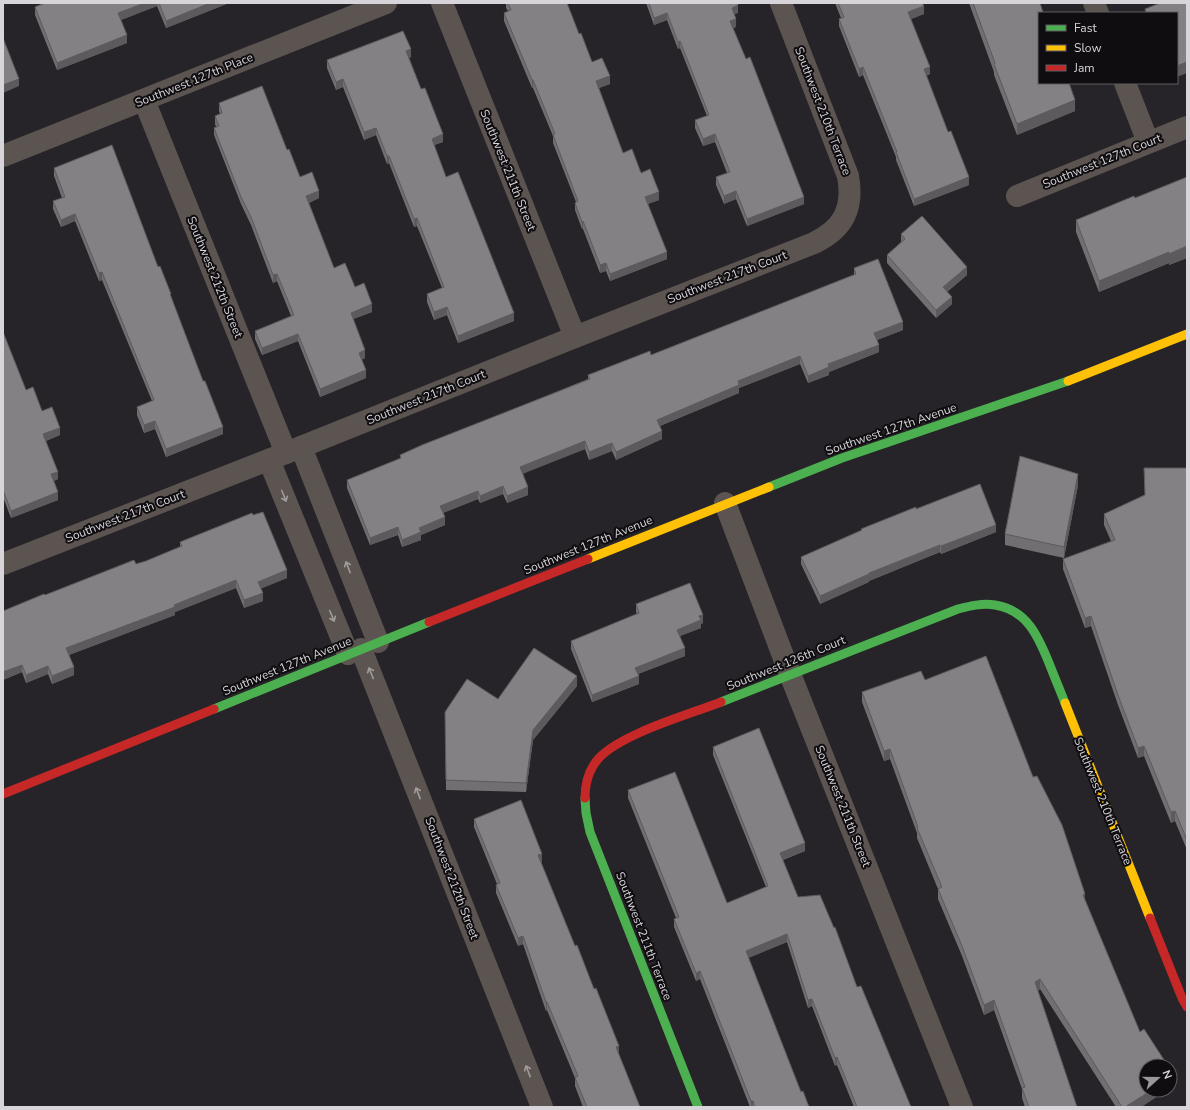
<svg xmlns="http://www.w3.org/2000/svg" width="1190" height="1110" font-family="'Nunito Sans',sans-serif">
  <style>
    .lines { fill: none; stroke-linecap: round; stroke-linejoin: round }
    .street { stroke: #5c5450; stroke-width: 22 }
    .fast { stroke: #4caf50; stroke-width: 9 }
    .slow { stroke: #ffc107; stroke-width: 9 }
    .jam { stroke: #c62828; stroke-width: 9 }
    .wall { fill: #716f72 }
    .shaded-wall { fill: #5c5a5c }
    .building { fill: #838184; stroke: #5c5a5c }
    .oneway { stroke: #a09b9b }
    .labels { text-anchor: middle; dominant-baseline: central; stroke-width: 4; stroke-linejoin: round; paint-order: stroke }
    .street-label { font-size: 12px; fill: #d7d5d9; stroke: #0f0d10 }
  </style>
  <rect width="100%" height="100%" fill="#262428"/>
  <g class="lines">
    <g class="street">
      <path d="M442 3 575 337"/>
      <path d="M1094 3 1098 13"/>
      <path d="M1125 83 1148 142"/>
      <path d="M144 100 286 453"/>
      <path d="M3 156 386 3"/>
      <path d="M1017 196 1187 127"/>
      <path d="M301 447 378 642"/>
      <path d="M269 460 348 654"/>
      <path d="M725 503 790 674 962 1107"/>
      <path d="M3 564 286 453 575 337 814 243C843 229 854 209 848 176L781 3"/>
      <path d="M361 649 542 1107"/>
    </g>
    <g class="fast">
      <path d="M769 487 842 458 1068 381"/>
      <path d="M721 702 958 609C970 606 982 603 995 605 1027 610 1038 636 1049 663 1054 676 1060 690 1065 703"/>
      <path d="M214 709 429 622"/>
      <path d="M585 798 586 813 590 832 698 1107"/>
    </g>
    <g class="slow">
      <path d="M1068 381 1187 334"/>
      <path d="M588 559 769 487"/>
      <path d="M1065 703 1150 918"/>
    </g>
    <g class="jam">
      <path d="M429 622 588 559"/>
      <path d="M3 794 214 709"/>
      <path d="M585 798C585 784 589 769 599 758 623 733 688 715 721 702"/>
      <path d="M1150 918 1182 998 1187 1007"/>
    </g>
  </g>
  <g class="wall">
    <path d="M45 3H229L166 28 157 6 121 20 127 43 57 70 35 15V7Z"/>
    <path d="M506 3H567L579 34 592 62 610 84 599 88 623 153 641 173 659 200 648 204 667 259 610 281 606 271 600 273 583 229H582L575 210V203L576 202 553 143V136L533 88H532L504 21V13L508 11 506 8Z"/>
    <path d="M646 3H738V13L734 14 736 27 733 28 804 204 747 226 736 199 724 204 716 185V177L727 173 715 142 703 146 695 128V120L707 116 680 48 678 49 667 20 654 25Z"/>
    <path d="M835 3H922L924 14 911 19 930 74 926 76 969 185 914 206 896 160V157L863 75 859 77 839 26V19L841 18Z"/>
    <path d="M969 3H1040L1075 111 1017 135 994 75V72Z"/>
    <path d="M411 57 409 58 421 89 443 142 434 145 446 177 514 321 458 343 447 315 434 320 427 302V294L442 288 417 226 414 227 389 163 387 164 376 135 364 140 343 87 336 90 327 68V60Z"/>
    <path d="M219 103 287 150 300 177 319 198 309 203 334 268 355 287 372 312 353 319 365 358 361 360 366 378 320 397 298 341 262 355 255 339V331L291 316 277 281 273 283 251 225 241 204 214 135V128L216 127 215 124V116L220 114 219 111Z"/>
    <path d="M54 168 158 267 171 297 223 434 166 457 155 429 144 433 137 415V407L152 401 102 280 99 281 75 221 61 227 53 209V201L62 198 54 176Z"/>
    <path d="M1187 177V258L1169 265V263L1099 292 1076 232V220L1135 198Z"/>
    <path d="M901 234 967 275 947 292 952 304 936 318 887 263V255L901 242Z"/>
    <path d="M854 268 903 330 877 340 879 352 829 372V375L808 383 800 364 739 388V393L660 426 662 439 616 460 612 451 589 460 585 449 523 473 528 495 507 503 503 494 480 503 478 499 443 513 445 525 421 535V540L402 547 398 535 370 545 347 488V480L400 459V455L588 379V375L651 355 854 275Z"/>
    <path d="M3 332 26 390 42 411 60 435 46 441 58 479 54 481 58 500 11 518 3 497Z"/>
    <path d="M1187 421V431L1186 430V423Z"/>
    <path d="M1187 468V850L1175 821 1171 823 1144 756 1138 758 1118 705 1091 626 1085 628 1063 569V559L1111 541 1104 525V514L1144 495Z"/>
    <path d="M1078 485 1064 558 1005 545V534Z"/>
    <path d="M916 509 996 532 941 554 940 552 869 581V582L820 604 801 564V557L861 531V529Z"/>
    <path d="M180 542 287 578 261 588 263 601 244 608 236 588 175 612V615L69 655 74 675 52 684 48 674 26 683 22 672 3 680 45 595 146 561 180 547Z"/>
    <path d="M636 604 703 623 701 624V628L680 636 685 656 638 674 639 684 592 702 571 649V641L637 614 636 612Z"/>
    <path d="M925 680 1033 777 1085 902 1146 1090H1167L1141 1107H1116L1040 989 1038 991 1077 1107H1025L1022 1098V1089L994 1010 984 1015 962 956 938 899V889L917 838V833L890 759 884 761 862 702V692Z"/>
    <path d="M577 686 533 740 526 792 446 790 445 712 498 699Z"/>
    <path d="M713 747 805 851 783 860 798 897 857 987 911 1107H854L837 1065 835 1066 812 1006 808 1008 787 942 748 958 801 1092 809 1107H750L700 979 696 981 674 927V919L676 918 628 798V790L727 903 766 887 713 755Z"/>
    <path d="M474 819 542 862H541L575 946 640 1107H583L575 1086V1078L547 1010 546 1011 523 944 518 946 496 893V885L497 884 474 827Z"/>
  </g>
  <g class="shaded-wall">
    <path d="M145 3H157V6L118 21V13Z"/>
    <path d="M210 3H229L166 28V21Z"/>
    <path d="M738 5V13L732 15V8Z"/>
    <path d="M924 6V14L908 20V12Z"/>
    <path d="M667 13V20L654 25V18Z"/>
    <path d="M736 19V27L730 29V21Z"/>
    <path d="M127 35V43L57 70V63Z"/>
    <path d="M680 41V48L678 49V42Z"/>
    <path d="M411 49V57L406 59V51Z"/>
    <path d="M1187 62V73L1177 77V66Z"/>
    <path d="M863 67V75L859 77V69Z"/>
    <path d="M930 67V74L924 77V69Z"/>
    <path d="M610 76V84L596 89V81Z"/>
    <path d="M19 79V86L3 93V85Z"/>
    <path d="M343 79V87L336 90V82Z"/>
    <rect x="532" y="80" width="1" height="8"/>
    <path d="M1075 100V111L1017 135V124Z"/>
    <path d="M376 128V135L364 140V132Z"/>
    <path d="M443 134V142L432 146V139Z"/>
    <path d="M715 134V142L703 146V139Z"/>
    <path d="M387 156H389V163L387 164Z"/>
    <path d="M969 177V185L914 206V199Z"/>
    <path d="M319 191V198L306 204V196Z"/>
    <path d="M736 191V199L724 204V196Z"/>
    <path d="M659 192V200L645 205V197Z"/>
    <path d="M804 197V204L747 226V219Z"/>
    <path d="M75 214V221L61 227V220Z"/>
    <path d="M417 218V226L414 227V219Z"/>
    <path d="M583 221V229H582V222Z"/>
    <path d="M1187 246V258L1169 265V254Z"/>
    <path d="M667 252V259L610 281V274Z"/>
    <path d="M1169 252V263L1099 292V281Z"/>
    <path d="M606 263V271L600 273V265Z"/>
    <path d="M967 267V275L943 295V287Z"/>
    <path d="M102 272V280L99 281V273Z"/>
    <path d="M277 274V281L273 283V275Z"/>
    <path d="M952 297V304L936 318V310Z"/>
    <path d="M372 304V312L351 320V313Z"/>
    <path d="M447 307V315L434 320V312Z"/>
    <path d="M514 313V321L458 343V336Z"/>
    <path d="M903 322V330L874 341V333Z"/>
    <path d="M298 334V341L262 355V348Z"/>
    <path d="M879 345V352L829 372V375L808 383V376L828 364Z"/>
    <path d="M365 350V358L359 361V353Z"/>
    <path d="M800 356V364L739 388V393L657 427V420L738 381Z"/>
    <path d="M366 370V378L320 397V389Z"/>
    <path d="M155 421V429L144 433V425Z"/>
    <path d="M223 427V434L166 457V449Z"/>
    <path d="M60 428V435L43 442V434Z"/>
    <path d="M662 431V439L616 460V452Z"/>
    <path d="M585 441V449L520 475V467Z"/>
    <path d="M612 443V451L589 460V452Z"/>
    <path d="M58 472V479L51 482V474Z"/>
    <path d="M1078 474V485L1064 558V547Z"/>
    <path d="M503 486V494L480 503V496Z"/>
    <path d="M528 487V495L507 503V496Z"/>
    <path d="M478 491V499L440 514V506Z"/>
    <path d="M58 492V500L11 518V511Z"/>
    <path d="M445 517V525L421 535V540L402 547V540L419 528Z"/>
    <path d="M996 525V532L941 554V546Z"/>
    <path d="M398 527V535L370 545V538Z"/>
    <path d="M940 545V552L869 581V582L820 604V596L869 573Z"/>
    <path d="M287 570V578L258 590V582Z"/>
    <path d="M236 580V588L175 612V615L66 656V648Z"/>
    <path d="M263 593V601L244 608V600Z"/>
    <path d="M703 615V623L701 624V628L677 637V630Z"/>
    <path d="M1091 616V626L1085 628V618Z"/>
    <path d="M685 648V656L635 675V668Z"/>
    <path d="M22 665V672L3 680V672Z"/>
    <path d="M48 666V674L26 683V675Z"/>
    <path d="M74 667V675L52 684V676Z"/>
    <path d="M577 676V686L533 740 526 792V783L533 730Z"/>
    <path d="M639 676V684L592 702V695Z"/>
    <path d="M1144 746V756L1138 758V748Z"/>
    <path d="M890 749V759L884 761V751Z"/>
    <path d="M1175 811V821L1171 823V812Z"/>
    <path d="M805 843V851L780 861V853Z"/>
    <path d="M542 854V862L538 864V855Z"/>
    <path d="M1085 894V904L1083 895Z"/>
    <path d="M787 934V942L746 959V951Z"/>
    <path d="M523 936V944L518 946V938Z"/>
    <path d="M700 971V979L696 981V973Z"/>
    <path d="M1040 979V989L1035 992V982Z"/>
    <path d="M812 999V1006L808 1008V1000Z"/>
    <path d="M994 1000V1010L984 1015V1005Z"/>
    <path d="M546 1002H547V1010L546 1011Z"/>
    <path d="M619 1046V1054L616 1047Z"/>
    <path d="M837 1057V1065L835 1066V1058Z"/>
    <path d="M1174 1076V1086L1170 1088V1078Z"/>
    <path d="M1152 1090H1167L1141 1107H1125Z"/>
    <rect x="751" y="1101" width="2" height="6"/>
  </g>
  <g class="building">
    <path d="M45 3H145L118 13 127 35 57 63 35 7Z"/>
    <path d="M159 3H210L166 21Z"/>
    <path d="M508 3H567L579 34 581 33 592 62 602 58 610 76 596 81 623 153 632 149 641 173 650 169 659 192 645 197 667 252 610 274 606 263 600 265 583 221 582 222 575 203 578 201 553 135 555 134 533 80H532L504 13 511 10Z"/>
    <path d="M649 3H738V5L732 8 736 19 730 21 746 59 750 57 804 197 747 219 736 191 724 196 716 177 730 172 715 134 703 139 695 120 709 115 680 41 678 42 667 13 654 18Z"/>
    <path d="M838 3H922L924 6 908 12 930 67 924 69 948 132 951 131 969 177 914 199 896 152H897L863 67 859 69 839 19 844 17Z"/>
    <path d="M973 3H1040L1043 13H1039V83H1069L1075 100 1017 124 994 64 995 63Z"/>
    <path d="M1160 3H1187V62L1177 66V13H1146L1145 9Z"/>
    <path d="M403 31 411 49 406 51 421 89 425 88 443 134 432 139 446 177 458 172 514 313 458 336 447 307 434 312 427 294 444 287 417 218 414 219 389 156H387L376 128 364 132 343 79 336 82 327 60Z"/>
    <path d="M3 38 19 79 3 85Z"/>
    <path d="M262 86 287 150 289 149 300 177 312 172 319 191 306 196 334 268 345 263 355 287 364 283 372 304 351 313 365 350 359 353 366 370 320 389 298 334 262 348 255 331 294 315 277 274 273 275 251 217 241 197 214 128 219 126 215 116 222 113 219 103Z"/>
    <path d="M112 145 158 267 160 266 171 294H170L203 381H205L223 427 166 449 155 421 144 425 137 407 154 400 102 272 99 273 75 214 61 220 53 201 65 197 54 168Z"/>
    <path d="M1187 177V246L1169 254V252L1099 281 1076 220 1134 196 1135 198Z"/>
    <path d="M922 216 967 267 943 287 952 297 936 310 887 255 905 239 901 234Z"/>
    <path d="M878 259 903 322 874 333 879 345 828 364 829 367 808 376 800 356 738 381 739 385 657 420 662 431 616 452 612 443 589 452 585 441 520 467 528 487 507 496 503 486 480 496 478 491 440 506 445 517 419 528 421 532 402 540 398 527 370 538 347 480 401 458 400 455 422 445 590 379 588 375 650 351 651 355 856 274 854 268Z"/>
    <path d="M3 332 26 390 33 387 42 411 52 407 60 428 43 434 58 472 51 474 58 492 11 511 3 490Z"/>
    <path d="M1020 456 1078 474 1064 547 1005 534Z"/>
    <path d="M1144 468H1187V840L1175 811 1171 812 1144 746 1138 748 1118 695 1091 616 1085 618 1063 559 1115 540 1104 514 1145 495Z"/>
    <path d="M980 484 996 525 941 546 940 545 869 573V574L820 596 801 557 862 530 861 529 916 507V509Z"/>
    <path d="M263 512 287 570 258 582 263 593 244 600 236 580 174 605 175 607 66 648 74 667 52 676 48 666 26 675 22 665 3 672V611L44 594 45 595 134 560 136 564 146 561 182 546 180 542 252 513 253 515Z"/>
    <path d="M690 583 703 615 699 616 701 620 677 630 685 648 635 668 639 676 592 695 571 641 639 613 636 604Z"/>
    <path d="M534 648 577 676 533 730 526 783 446 780 445 712 467 679 498 699Z"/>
    <path d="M986 656 1033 777 1037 776 1062 825 1085 894 1083 895 1140 1032 1144 1029 1168 1066H1146V1090H1152L1125 1107H1122L1040 979 1035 982 1077 1107H1029L1022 1088 1025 1087 994 1000 984 1005 962 946 938 889 942 887 917 828 918 827 890 749 884 751 862 692 921 671 925 680Z"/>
    <path d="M759 728 805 843 780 853 798 897 820 895 834 928 835 927 857 987 861 986 911 1107H857L837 1057 835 1058 812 999 808 1000 787 934 746 951 801 1092 803 1091 809 1107H755L753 1101H751L700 971 696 973 674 919 679 917 628 790 675 772 727 903 768 886 713 747Z"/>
    <path d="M521 800 542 854 538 855 575 946 577 945 594 989 596 988 619 1046 616 1047 640 1107H587L575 1078 578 1076 547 1002H546L523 936 518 938 496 885 500 883 474 819Z"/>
    <path d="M1170 1070 1174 1076 1170 1078Z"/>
  </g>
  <defs><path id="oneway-shaft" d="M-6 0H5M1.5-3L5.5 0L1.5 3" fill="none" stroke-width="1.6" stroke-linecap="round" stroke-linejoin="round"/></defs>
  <g class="oneway">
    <use href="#oneway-shaft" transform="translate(284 496) rotate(68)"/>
    <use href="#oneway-shaft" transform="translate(348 567) rotate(-111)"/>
    <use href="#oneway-shaft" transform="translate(332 616) rotate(67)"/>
    <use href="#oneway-shaft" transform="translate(371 673) rotate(-112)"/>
    <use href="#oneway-shaft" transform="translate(418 793) rotate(-111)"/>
    <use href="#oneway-shaft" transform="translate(528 1071) rotate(-111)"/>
  </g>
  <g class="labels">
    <g class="street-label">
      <text transform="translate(194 80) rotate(-22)">Southwest 127th Place</text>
      <text transform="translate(823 111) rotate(69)">Southwest 210th Terrace</text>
      <text transform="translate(1102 161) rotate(-22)">Southwest 127th Court</text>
      <text transform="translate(508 170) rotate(68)">Southwest 211th Street</text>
      <text transform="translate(215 277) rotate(68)">Southwest 212th Street</text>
      <text transform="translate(727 277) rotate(-21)">Southwest 217th Court</text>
      <text transform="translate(426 397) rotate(-22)">Southwest 217th Court</text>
      <text transform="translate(891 429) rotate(-19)">Southwest 127th Avenue</text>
      <text transform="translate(125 516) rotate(-21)">Southwest 217th Court</text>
      <text transform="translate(588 545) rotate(-22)">Southwest 127th Avenue</text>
      <text transform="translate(786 663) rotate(-22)">Southwest 126th Court</text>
      <text transform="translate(287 666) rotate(-22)">Southwest 127th Avenue</text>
      <text transform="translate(1103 801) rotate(68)">Southwest 210th Terrace</text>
      <text transform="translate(843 806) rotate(68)">Southwest 211th Street</text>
      <text transform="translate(452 878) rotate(69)">Southwest 212th Street</text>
      <text transform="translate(644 936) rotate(69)">Southwest 211th Terrace</text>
    </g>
  </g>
  <rect width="1190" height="1110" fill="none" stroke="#d7d5d9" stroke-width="8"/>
  <rect x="1038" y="12" width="140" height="72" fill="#0f0d10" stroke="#5f5d60"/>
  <rect x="1046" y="25" width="20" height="6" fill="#4caf50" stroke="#5f5d60"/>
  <text x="1074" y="32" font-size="12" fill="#d7d5d9">Fast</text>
  <rect x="1046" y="45" width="20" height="6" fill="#ffc107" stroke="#5f5d60"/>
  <text x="1074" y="52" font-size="12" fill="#d7d5d9">Slow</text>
  <rect x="1046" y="65" width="20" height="6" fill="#c62828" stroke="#5f5d60"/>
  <text x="1074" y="72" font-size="12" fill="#d7d5d9">Jam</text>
  <g transform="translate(1158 1078) rotate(69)"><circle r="19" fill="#0f0d10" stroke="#5f5d60"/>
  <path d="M0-3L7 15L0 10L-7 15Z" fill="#99979b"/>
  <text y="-6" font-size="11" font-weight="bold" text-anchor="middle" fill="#d7d5d9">N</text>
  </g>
</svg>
